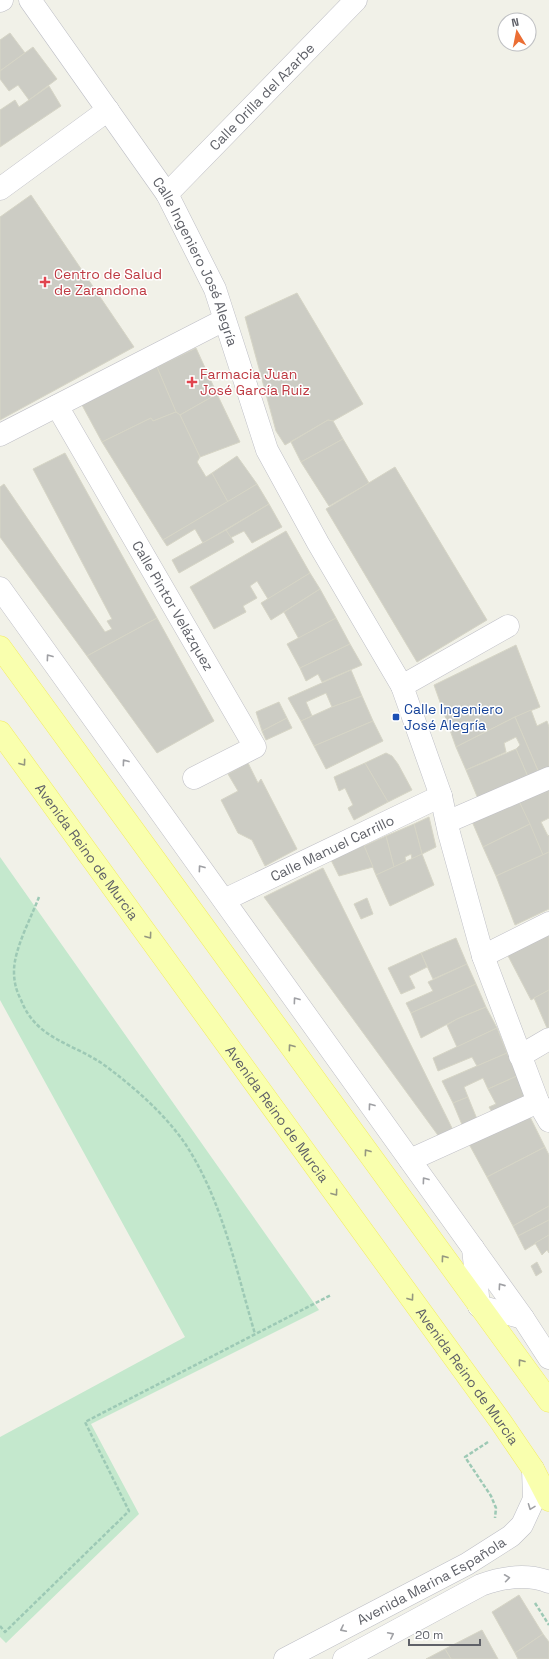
<svg xmlns="http://www.w3.org/2000/svg" width="549" height="1659" font-family="'Space Grotesk',sans-serif">
  <style>
    .green { fill: #c4e8cd }
    .building { fill: #ccccc4; stroke: #d6d5c6 }
    .lines { fill: none; stroke-linecap: round; stroke-linejoin: round }
    .street-casing { stroke: #bfbfc6; stroke-width: 23 }
    .secondary-casing { stroke: #bdbec5; stroke-width: 23 }
    .primary-casing { stroke: #f3ed5f; stroke-width: 23 }
    .path { stroke: #9dc9b5; stroke-width: 2.5; stroke-dasharray: 4 2; stroke-linecap: butt }
    .street { stroke: #fff; stroke-width: 22 }
    .secondary { stroke: #fff; stroke-width: 22 }
    .primary { stroke: #f9ffae; stroke-width: 22 }
    .oneway { stroke: #9fa0a4 }
    .oneway2 { stroke: #959880 }
    .health-dot { fill: #e0444e; stroke: #fff; stroke-width: 1.5 }
    .transit-dot { fill: #1a4fb4; stroke: #fff; stroke-width: 1.5 }
    .labels { text-anchor: middle; dominant-baseline: central; stroke-width: 3; stroke-linejoin: round; paint-order: stroke }
    .street-label { font-size: 14px; fill: #5f6168; stroke: #fff }
    .health-label { font-size: 14px; fill: #be3a42; stroke: #fff; text-anchor: start }
    .transit-label { font-size: 14px; fill: #164399; stroke: #fff; text-anchor: start }
  </style>
  <rect width="100%" height="100%" fill="#f1f1e8"/>
  <path class="green" d="M0 857 319 1310 91 1424 139 1514 6 1643 0 1637V1437L185 1337 0 1000Z"/>
  <g class="building">
    <path d="M10 33 25 53 0 71V40Z"/>
    <path d="M33 47 57 79 29 100 18 85 9 91 0 79V71Z"/>
    <path d="M49 86 61 106 0 147V110L15 100 19 107Z"/>
    <path d="M31 195 134 347 0 420V217Z"/>
    <path d="M297 293 363 404 333 421 328 420 285 445 276 431 245 317Z"/>
    <path d="M196 348 217 394 180 415 176 412 157 367Z"/>
    <path d="M157 367 176 412 153 421 151 418 102 442 82 405Z"/>
    <path d="M217 394 240 442 200 457 180 415Z"/>
    <path d="M176 412 180 415 200 457 197 462 206 477 212 473 228 502 163 540 102 442 151 418 153 421Z"/>
    <path d="M328 420 333 421 343 439 301 462 291 442Z"/>
    <path d="M343 439 369 483 329 506 301 462Z"/>
    <path d="M65 453 157 618 87 656 0 537V487L4 484 105 632 112 629 107 621 112 619 33 469Z"/>
    <path d="M237 456 257 484 228 502 212 473Z"/>
    <path d="M395 467 487 620 417 662 326 509Z"/>
    <path d="M257 484 269 504 203 543 195 529 167 546 163 540Z"/>
    <path d="M269 504 282 527 252 543 244 531 230 538 226 530Z"/>
    <path d="M226 530 234 542 179 573 172 560Z"/>
    <path d="M286 531 310 573 268 599 257 581 250 586 257 598 243 606 246 612 214 629 190 587Z"/>
    <path d="M310 573 320 589 271 620 261 603Z"/>
    <path d="M320 589 336 618 299 639 284 612Z"/>
    <path d="M157 618 214 721 157 753 87 656Z"/>
    <path d="M336 618 350 644 300 668 287 644Z"/>
    <path d="M350 644 362 665 322 682 318 674 306 681 300 668Z"/>
    <path d="M516 645 540 707 515 717 456 747 434 685Z"/>
    <path d="M351 670 362 696 332 707 326 693 306 702 312 716 301 721 288 698Z"/>
    <path d="M362 696 373 721 314 746 301 721 332 707Z"/>
    <path d="M279 702 287 718 262 731 256 712Z"/>
    <path d="M531 710 537 726 547 721 549 727V768L539 773 515 717Z"/>
    <path d="M515 717 539 773 528 777 516 749 520 745 516 737 504 743 506 752 466 770 456 747Z"/>
    <path d="M287 718 292 728 266 740 262 731Z"/>
    <path d="M373 721 383 741 326 769 314 746Z"/>
    <path d="M516 749 528 777 479 801 466 770Z"/>
    <path d="M386 753 392 756 398 764 412 790 388 802 365 763Z"/>
    <path d="M248 763 258 783 261 779 297 849 265 866 252 840 238 833 221 800 238 791 228 774Z"/>
    <path d="M365 763 388 802 354 820 348 808 353 805 345 788 339 791 334 777Z"/>
    <path d="M549 788V818L541 822 548 836 549 835V852L543 855 518 799Z"/>
    <path d="M518 799 530 824 483 847 471 819Z"/>
    <path d="M429 817 436 847 422 854 414 824Z"/>
    <path d="M414 824 422 854 412 859 411 854 405 857 406 862 394 867 386 836Z"/>
    <path d="M530 824 543 855 496 876 483 847Z"/>
    <path d="M386 836 394 867 376 875 364 846Z"/>
    <path d="M363 843 373 867 339 876 328 854Z"/>
    <path d="M549 852V909L515 925 496 876Z"/>
    <path d="M422 854 434 885 390 906 376 875Z"/>
    <path d="M323 868 454 1132 440 1138 264 897Z"/>
    <path d="M367 898 373 914 361 919 354 904Z"/>
    <path d="M549 932V990L531 1000 506 952Z"/>
    <path d="M456 938 467 964 433 979 421 953Z"/>
    <path d="M421 953 427 967 409 976 415 988 401 994 388 968Z"/>
    <path d="M467 964 476 984 411 1013 406 1003 433 991 428 982Z"/>
    <path d="M476 984 486 1007 457 1019 421 1038 411 1013Z"/>
    <path d="M549 990V1027L547 1028 534 998Z"/>
    <path d="M486 1007 497 1028 457 1047 447 1025 457 1019Z"/>
    <path d="M497 1028 507 1053 477 1066 472 1057 438 1071 433 1058Z"/>
    <path d="M507 1053 517 1076 488 1089 483 1078 464 1087 468 1097 453 1103 442 1081Z"/>
    <path d="M517 1076 528 1099 493 1114 489 1107 496 1104 488 1089Z"/>
    <path d="M468 1097 477 1119 463 1127 453 1103Z"/>
    <path d="M530 1117 545 1147 487 1177 469 1144Z"/>
    <path d="M545 1147 549 1155V1206L513 1226 487 1177Z"/>
    <path d="M549 1206V1220L518 1236 513 1226Z"/>
    <path d="M549 1220V1235L525 1250 518 1236Z"/>
    <path d="M549 1235V1253L547 1250 542 1255 535 1243Z"/>
    <path d="M537 1262 542 1272 536 1276 531 1266Z"/>
    <path d="M519 1595 543 1634 515 1653 492 1612Z"/>
    <path d="M482 1630 498 1659H451L445 1649Z"/>
    <path d="M543 1634 549 1642V1659H518L515 1653Z"/>
    <path d="M445 1649 451 1659H426Z"/>
  </g>
  <g class="lines">
    <g class="street-casing">
      <g id="street">
        <path d="M0 1 2 0"/>
        <path d="M0 189 108 110"/>
        <path id="s1" d="M167 194 356 0"/>
        <path id="s2" d="M57 406 255 747 194 778"/>
        <path d="M0 435 224 320"/>
        <path d="M0 588 523 1318"/>
        <path d="M402 686 508 626"/>
        <path d="M447 822 549 778"/>
        <path id="s3" d="M224 900 441 796"/>
        <path d="M483 956 549 923"/>
        <path d="M520 1056 549 1039"/>
        <path d="M410 1160 538 1102"/>
        <path d="M473 1248 479 1306"/>
      </g>
    </g>
    <g class="secondary-casing">
      <g id="secondary">
        <path id="s4" d="M30 0 167 194 215 289 267 450 318 543 402 686 441 796 449 833 483 956 538 1102 549 1121"/>
        <path d="M479 1306 523 1318 549 1358"/>
        <path id="s5" d="M285 1659 467 1564 511 1536 522 1525 534 1499 533 1469"/>
        <path d="M344 1659 481 1585C503 1577 526 1573 549 1582"/>
      </g>
    </g>
    <g class="primary-casing">
      <g id="primary">
        <path d="M0 647 549 1401"/>
        <path id="s6" d="M0 732 501 1422 533 1469 549 1500"/>
      </g>
    </g>
    <g class="path">
      <path d="M39 897C31 918 14 949 14 971 14 982 16 990 21 1000 37 1041 75 1043 107 1067 136 1089 165 1114 186 1145 223 1202 236 1270 255 1334"/>
      <path d="M488 1442 465 1457 491 1496 496 1508 495 1518"/>
      <path d="M535 1603 549 1625"/>
      <path d="M0 1626 5 1632 129 1511 85 1422 331 1295"/>
    </g>
    <use href="#street" class="street"/>
    <use href="#secondary" class="secondary"/>
    <use href="#primary" class="primary"/>
  </g>
  <defs><path id="oneway-chevron" d="M-2-3.5L2.5 0L-2 3.5" fill="none" stroke-width="1.6" stroke-linecap="round" stroke-linejoin="round"/></defs>
  <g class="oneway">
    <use href="#oneway-chevron" transform="translate(49 657) rotate(-126)"/>
    <use href="#oneway-chevron" transform="translate(125 762) rotate(-126)"/>
    <use href="#oneway-chevron" transform="translate(201 868) rotate(-126)"/>
    <use href="#oneway-chevron" transform="translate(296 1000) rotate(-126)"/>
    <use href="#oneway-chevron" transform="translate(371 1106) rotate(-126)"/>
    <use href="#oneway-chevron" transform="translate(425 1180) rotate(-126)"/>
    <use href="#oneway-chevron" transform="translate(501 1286) rotate(-125)"/>
    <use href="#oneway-chevron" transform="translate(531 1507) rotate(111)"/>
    <use href="#oneway-chevron" transform="translate(507 1578) rotate(-8)"/>
    <use href="#oneway-chevron" transform="translate(343 1629) rotate(153)"/>
    <use href="#oneway-chevron" transform="translate(391 1635) rotate(-27)"/>
  </g>
  <g class="oneway2">
    <use href="#oneway-chevron" transform="translate(23 763) rotate(54)"/>
    <use href="#oneway-chevron" transform="translate(149 936) rotate(54)"/>
    <use href="#oneway-chevron" transform="translate(291 1047) rotate(-126)"/>
    <use href="#oneway-chevron" transform="translate(367 1152) rotate(-126)"/>
    <use href="#oneway-chevron" transform="translate(335 1193) rotate(54)"/>
    <use href="#oneway-chevron" transform="translate(444 1258) rotate(-126)"/>
    <use href="#oneway-chevron" transform="translate(411 1298) rotate(54)"/>
    <use href="#oneway-chevron" transform="translate(521 1362) rotate(-127)"/>
  </g>
  <g class="health-dot">
    <path d="M43 276h4v4h4v4h-4v4h-4v-4h-4v-4h4z"/>
    <path d="M190 376h4v4h4v4h-4v4h-4v-4h-4v-4h4z"/>
  </g>
  <rect class="transit-dot" x="392" y="713" width="8" height="8" rx="2"/>
  <g class="labels">
    <g class="street-label">
      <text stroke="none"><textPath href="#s1" startOffset="136">Calle Orilla del Azarbe</textPath></text>
      <text stroke="none"><textPath href="#s4" startOffset="311">Calle Ingeniero José Alegría</textPath></text>
      <text stroke="none"><textPath href="#s2" startOffset="231">Calle Pintor Velázquez</textPath></text>
      <text stroke="none"><textPath href="#s3" startOffset="120">Calle Manuel Carrillo</textPath></text>
      <text stroke="none"><textPath href="#s6" startOffset="148">Avenida Reino de Murcia</textPath></text>
      <text stroke="none"><textPath href="#s6" startOffset="472">Avenida Reino de Murcia</textPath></text>
      <text stroke="none"><textPath href="#s6" startOffset="796">Avenida Reino de Murcia</textPath></text>
      <text stroke="none"><textPath href="#s5" startOffset="166">Avenida Marina Española</textPath></text>
    </g>
    <g class="health-label">
      <text x="54" y="274">Centro de Salud<tspan x="54" dy="16">de Zarandona</tspan></text>
      <text x="200" y="374">Farmacia Juan<tspan x="200" dy="16">José García Ruiz</tspan></text>
    </g>
    <g class="transit-label">
      <text x="404" y="709">Calle Ingeniero<tspan x="404" dy="16">José Alegría</tspan></text>
    </g>
  </g>
  <g transform="translate(517 32) rotate(350)"><circle r="19" fill="#ffffff" stroke="#bfc0c3"/>
  <path d="M0-3L7 15L0 10L-7 15Z" fill="#eb6e34"/>
  <text y="-6" font-size="11" font-weight="bold" text-anchor="middle" fill="#5f6168">N</text>
  </g>
  <path d="M409 1639v6h71v-6" fill="none" stroke="#5f6168" stroke-width="2"/>
  <text x="415" y="1639" font-size="12" fill="#5f6168" stroke="#ffffff" stroke-width="3" paint-order="stroke">20 m</text>
</svg>
